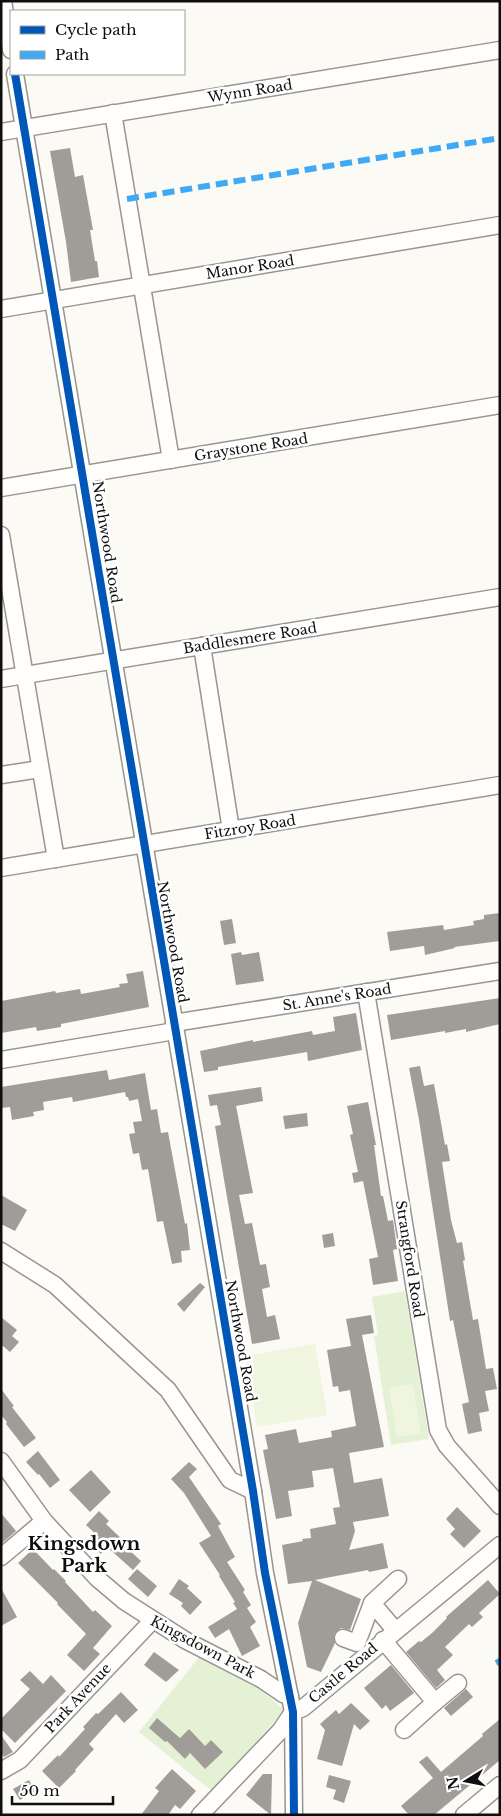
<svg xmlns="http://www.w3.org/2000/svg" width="501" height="1816" font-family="'Libre Baskerville',serif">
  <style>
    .green { fill: #e5f1d4 }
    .pitch { fill: #eff5de }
    .building { fill: #a09d99 }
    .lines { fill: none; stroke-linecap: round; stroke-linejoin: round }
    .minor-casing { stroke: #969592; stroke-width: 19 }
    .minor { stroke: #fffefd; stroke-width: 16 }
    .quiet { stroke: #3fa9f5; stroke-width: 6; stroke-dasharray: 12 6; stroke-linecap: butt }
    .cycleway-casing { stroke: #fff; stroke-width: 11 }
    .cycleway { stroke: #0057b8; stroke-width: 8 }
    .labels { text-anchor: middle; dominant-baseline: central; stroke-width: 5; stroke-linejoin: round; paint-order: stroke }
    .street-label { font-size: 14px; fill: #0f0f0f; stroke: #fff }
    .district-label { font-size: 19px; font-weight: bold; fill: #0f0f0f; stroke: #fff }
  </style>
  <rect width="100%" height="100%" fill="#fcfaf4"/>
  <g class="green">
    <path d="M405 1291 429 1439 391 1445 374 1336 378 1335 372 1297Z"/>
    <path d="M200 1656 252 1682 284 1710 213 1792 139 1732Z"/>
  </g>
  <g class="pitch">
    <path d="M315 1344 327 1415 257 1427 245 1356Z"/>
    <path d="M413 1384 421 1433 397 1437 389 1388Z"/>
  </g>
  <g class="building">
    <path d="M70 148 75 177 83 175 93 230H90L95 261H97L99 277 71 282 66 242 50 151Z"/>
    <path d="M500 913V941L454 947 455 948 425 955 424 946 390 951 387 932 443 925 444 930 474 925 473 921 484 919V915Z"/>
    <path d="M232 919 236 943 224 945 220 921Z"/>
    <path d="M241 952 242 955 259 952 264 981 236 985 231 954Z"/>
    <path d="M143 971 149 1007 61 1024V1027L37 1031 36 1027 1 1033V1001L55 991 56 993 80 989 81 994 120 987 119 984 128 983 126 974Z"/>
    <path d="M500 998V1024L466 1032V1029L445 1033V1031L391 1040 387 1015Z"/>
    <path d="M356 1013 362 1050 308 1061 307 1052 218 1067V1070L204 1072 200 1051 253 1040V1042L312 1031 313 1035 335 1031 333 1017Z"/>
    <path d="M420 1066 424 1086 434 1084 445 1145 447 1144 450 1161 442 1162 451 1220 457 1243 462 1242 465 1260 463 1261 473 1320 478 1319 486 1369 493 1368 497 1389 485 1391 489 1411 479 1413 482 1431 468 1434 462 1404 469 1402 453 1320 450 1321 419 1120 409 1068Z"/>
    <path d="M107 1070 109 1080 145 1073 151 1110 157 1109 161 1133 168 1132 185 1224 187 1223 190 1250 181 1251 182 1262 172 1264 163 1221 157 1222 148 1169 142 1170 139 1153 133 1154 129 1134 135 1133 133 1122 142 1121 138 1099 129 1101 128 1097H126L125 1092 73 1102 72 1097 43 1102 44 1110 33 1112 34 1116 12 1120 10 1107 1 1108V1087Z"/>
    <path d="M261 1087 263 1101 236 1106 253 1193 239 1195 245 1224 252 1223 260 1265 266 1264 270 1287 262 1289 267 1317 275 1315 280 1339 252 1344 219 1150 215 1126 221 1125 217 1105 210 1106 208 1095Z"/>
    <path d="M368 1102 376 1145H374L381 1196H383L388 1221 393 1220 397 1249 393 1250 398 1281 373 1285 369 1259 378 1257 363 1181 354 1183 352 1173 358 1172 350 1135 353 1134 347 1106Z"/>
    <path d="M307 1113 308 1126 285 1129 283 1116Z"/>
    <path d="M1 1195 27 1210 15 1231 1 1224Z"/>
    <path d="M333 1233 335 1246 324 1248 322 1235Z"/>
    <path d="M200 1283 205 1287 184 1312 177 1304Z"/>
    <path d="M371 1315 374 1333 362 1335 384 1447 349 1453 354 1483 382 1478 389 1516 353 1522 355 1531 349 1550 383 1543 388 1568 369 1572 368 1570 315 1580 361 1599 350 1630 341 1628 334 1634 335 1643 321 1672 307 1667 298 1623 312 1581 288 1584 282 1545 303 1541 302 1539 311 1538 310 1529 336 1524 333 1508 340 1507 333 1468 312 1471 314 1487 288 1491 292 1516 276 1519 263 1450 268 1449 265 1435 296 1429 299 1443 332 1437 331 1431 356 1426 350 1390 339 1392 338 1386 333 1387 327 1350 351 1346 346 1319Z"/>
    <path d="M1 1317 17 1330 12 1336 19 1342 10 1352 3 1346 1 1348Z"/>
    <path d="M1 1389 14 1406 12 1407 36 1438 24 1447 6 1424 7 1422 1 1415Z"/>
    <path d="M38 1451 60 1480 50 1488 39 1474 38 1475 26 1462Z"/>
    <path d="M189 1462 197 1469 189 1477 221 1524 218 1526 235 1557 227 1562 245 1590 243 1592 251 1605 247 1608 256 1622 250 1627 260 1646 242 1656 229 1629 215 1638 208 1627 237 1609 233 1603 235 1602 219 1576 220 1575 199 1543 211 1536 184 1493 171 1479Z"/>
    <path d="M91 1470 111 1492 90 1512 69 1490Z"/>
    <path d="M457 1507 481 1531 464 1548 450 1534 455 1529 446 1519Z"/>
    <path d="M99 1511 109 1521 106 1524 126 1543 124 1545 141 1561 133 1570 107 1547 101 1554 92 1545 99 1537 86 1525Z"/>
    <path d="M1 1513 16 1531 1 1544Z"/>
    <path d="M33 1549 53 1570 54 1569 66 1581 65 1582 93 1612 95 1610 112 1626 93 1648 100 1654 84 1671 67 1655 86 1634 57 1604 58 1603 18 1563Z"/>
    <path d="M137 1569 157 1586 148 1597 128 1579Z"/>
    <path d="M179 1579 189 1586 187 1588 202 1602 190 1615 181 1606 183 1603 169 1594Z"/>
    <path d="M488 1580 500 1594 479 1613 483 1617 472 1627 469 1624 445 1647 453 1655 437 1670 445 1680 436 1688 406 1652 419 1641 421 1642 432 1633 447 1618 446 1617Z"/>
    <path d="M1 1588 17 1617 1 1626Z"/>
    <path d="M154 1652 179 1670 166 1682 144 1665Z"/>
    <path d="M391 1665 414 1693 390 1711 386 1705 382 1709 364 1688Z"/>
    <path d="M30 1671 43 1684 51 1675 66 1691 15 1743 1 1729V1719L30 1689 20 1680Z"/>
    <path d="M466 1689 473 1697 451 1716 444 1708Z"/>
    <path d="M121 1692 138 1710 124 1723 116 1714 89 1744 94 1749 75 1770 76 1771 59 1788 42 1771 58 1755 59 1757 85 1729 83 1727 96 1713 98 1714Z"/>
    <path d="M351 1703 370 1721 360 1730 354 1724 342 1766 317 1759 325 1730 320 1724 336 1710 339 1714Z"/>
    <path d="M157 1718 180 1738 189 1729 205 1746 211 1740 223 1752 205 1769 190 1753 185 1759 167 1741 165 1742 149 1728Z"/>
    <path d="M500 1719V1760L434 1815H409L401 1806 433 1778 419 1762 427 1756 441 1772 483 1736 482 1734Z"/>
    <path d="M1 1735 13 1752 4 1757 1 1753Z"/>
    <path d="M172 1769 196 1791 180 1809 175 1805 168 1815H141L159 1791 155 1788Z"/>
    <path d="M263 1774H272L271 1815 246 1795Z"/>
    <path d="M329 1775 351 1781 344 1803 333 1799 336 1790 326 1787Z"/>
    <path d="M29 1780 35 1791 20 1800 13 1789Z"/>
  </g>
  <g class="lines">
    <g class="minor-casing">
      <g id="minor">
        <path d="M3 1 11 50"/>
        <path d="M15 74 253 1491 265 1573 293 1712 294 1815"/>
        <path d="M113 113 171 460"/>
        <path d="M1 132 500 50"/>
        <path d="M1 309 500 225"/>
        <path d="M1 488 500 405"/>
        <path d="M1 535 56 859"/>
        <path d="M202 646 231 830"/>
        <path d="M1 679 500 597"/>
        <path d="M1 775 40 769"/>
        <path d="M1 868 500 785"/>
        <path d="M366 992 438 1430 447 1446 500 1506"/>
        <path d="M174 1023 500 971"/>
        <path d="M1 1060 175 1031"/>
        <path d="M1 1251 55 1285 168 1390 230 1480 253 1491"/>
        <path d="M1 1461 44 1521 98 1579 124 1601 185 1640 261 1679 283 1694 290 1696"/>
        <path d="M1 1557 44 1521"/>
        <path d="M395 1630 372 1603 398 1579"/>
        <path d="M343 1638 357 1643 372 1603"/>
        <path d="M383 1640 435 1702 404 1730"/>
        <path d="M435 1702 458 1683"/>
        <path d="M1 1771 20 1760 152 1621"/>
        <path d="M200 1815 280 1731 293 1712 303 1708 500 1545"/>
        <path d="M464 1815 500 1785"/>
      </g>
    </g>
    <use href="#minor" class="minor"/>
    <g class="quiet">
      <path d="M127 199 500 138"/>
      <path d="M496 1663 500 1661"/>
    </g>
    <g class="cycleway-casing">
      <path id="cycleway" d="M15 74 253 1491 265 1573 293 1712 294 1815"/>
    </g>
    <use href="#cycleway" class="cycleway"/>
  </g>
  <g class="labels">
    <g class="street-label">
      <text transform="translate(250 91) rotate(-9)">Wynn Road</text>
      <text transform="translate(250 267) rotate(-9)">Manor Road</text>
      <text transform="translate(251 447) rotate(-9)">Graystone Road</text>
      <text transform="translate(107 542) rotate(81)">Northwood Road</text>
      <text transform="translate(250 638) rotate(-9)">Baddlesmere Road</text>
      <text transform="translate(250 827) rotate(-9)">Fitzroy Road</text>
      <text transform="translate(173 942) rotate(80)">Northwood Road</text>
      <text transform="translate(337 997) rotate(-9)">St. Anne's Road</text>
      <text transform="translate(410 1259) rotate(81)">Strangford Road</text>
      <text transform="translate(241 1341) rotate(80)">Northwood Road</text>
      <text transform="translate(203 1647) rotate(28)">Kingsdown Park</text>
      <text transform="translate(343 1673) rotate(-40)">Castle Road</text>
      <text transform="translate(78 1698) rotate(-47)">Park Avenue</text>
    </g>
    <g class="district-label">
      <text x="84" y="1543">Kingsdown<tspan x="84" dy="22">Park</tspan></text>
    </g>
  </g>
  <rect width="501" height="1816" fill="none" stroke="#0f0f0f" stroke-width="5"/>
  <rect x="10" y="10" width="175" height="65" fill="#ffffff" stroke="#9f9f9f"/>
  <rect x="20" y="26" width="25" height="8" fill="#0057b8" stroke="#9f9f9f"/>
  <text x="55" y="35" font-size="15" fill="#0f0f0f">Cycle path</text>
  <rect x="20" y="51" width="25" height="8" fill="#3fa9f5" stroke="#9f9f9f"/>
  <text x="55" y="60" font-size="15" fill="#0f0f0f">Path</text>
  <g transform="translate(466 1781) rotate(260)" stroke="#ffffff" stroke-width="4" paint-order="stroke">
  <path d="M0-4L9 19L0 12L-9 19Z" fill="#0f0f0f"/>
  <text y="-8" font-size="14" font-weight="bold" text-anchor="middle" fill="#0f0f0f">N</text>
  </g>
  <path d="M12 1796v8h101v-8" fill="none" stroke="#0f0f0f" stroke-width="2.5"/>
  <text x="20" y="1796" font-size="15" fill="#0f0f0f" stroke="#ffffff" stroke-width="4" paint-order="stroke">50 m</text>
</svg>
